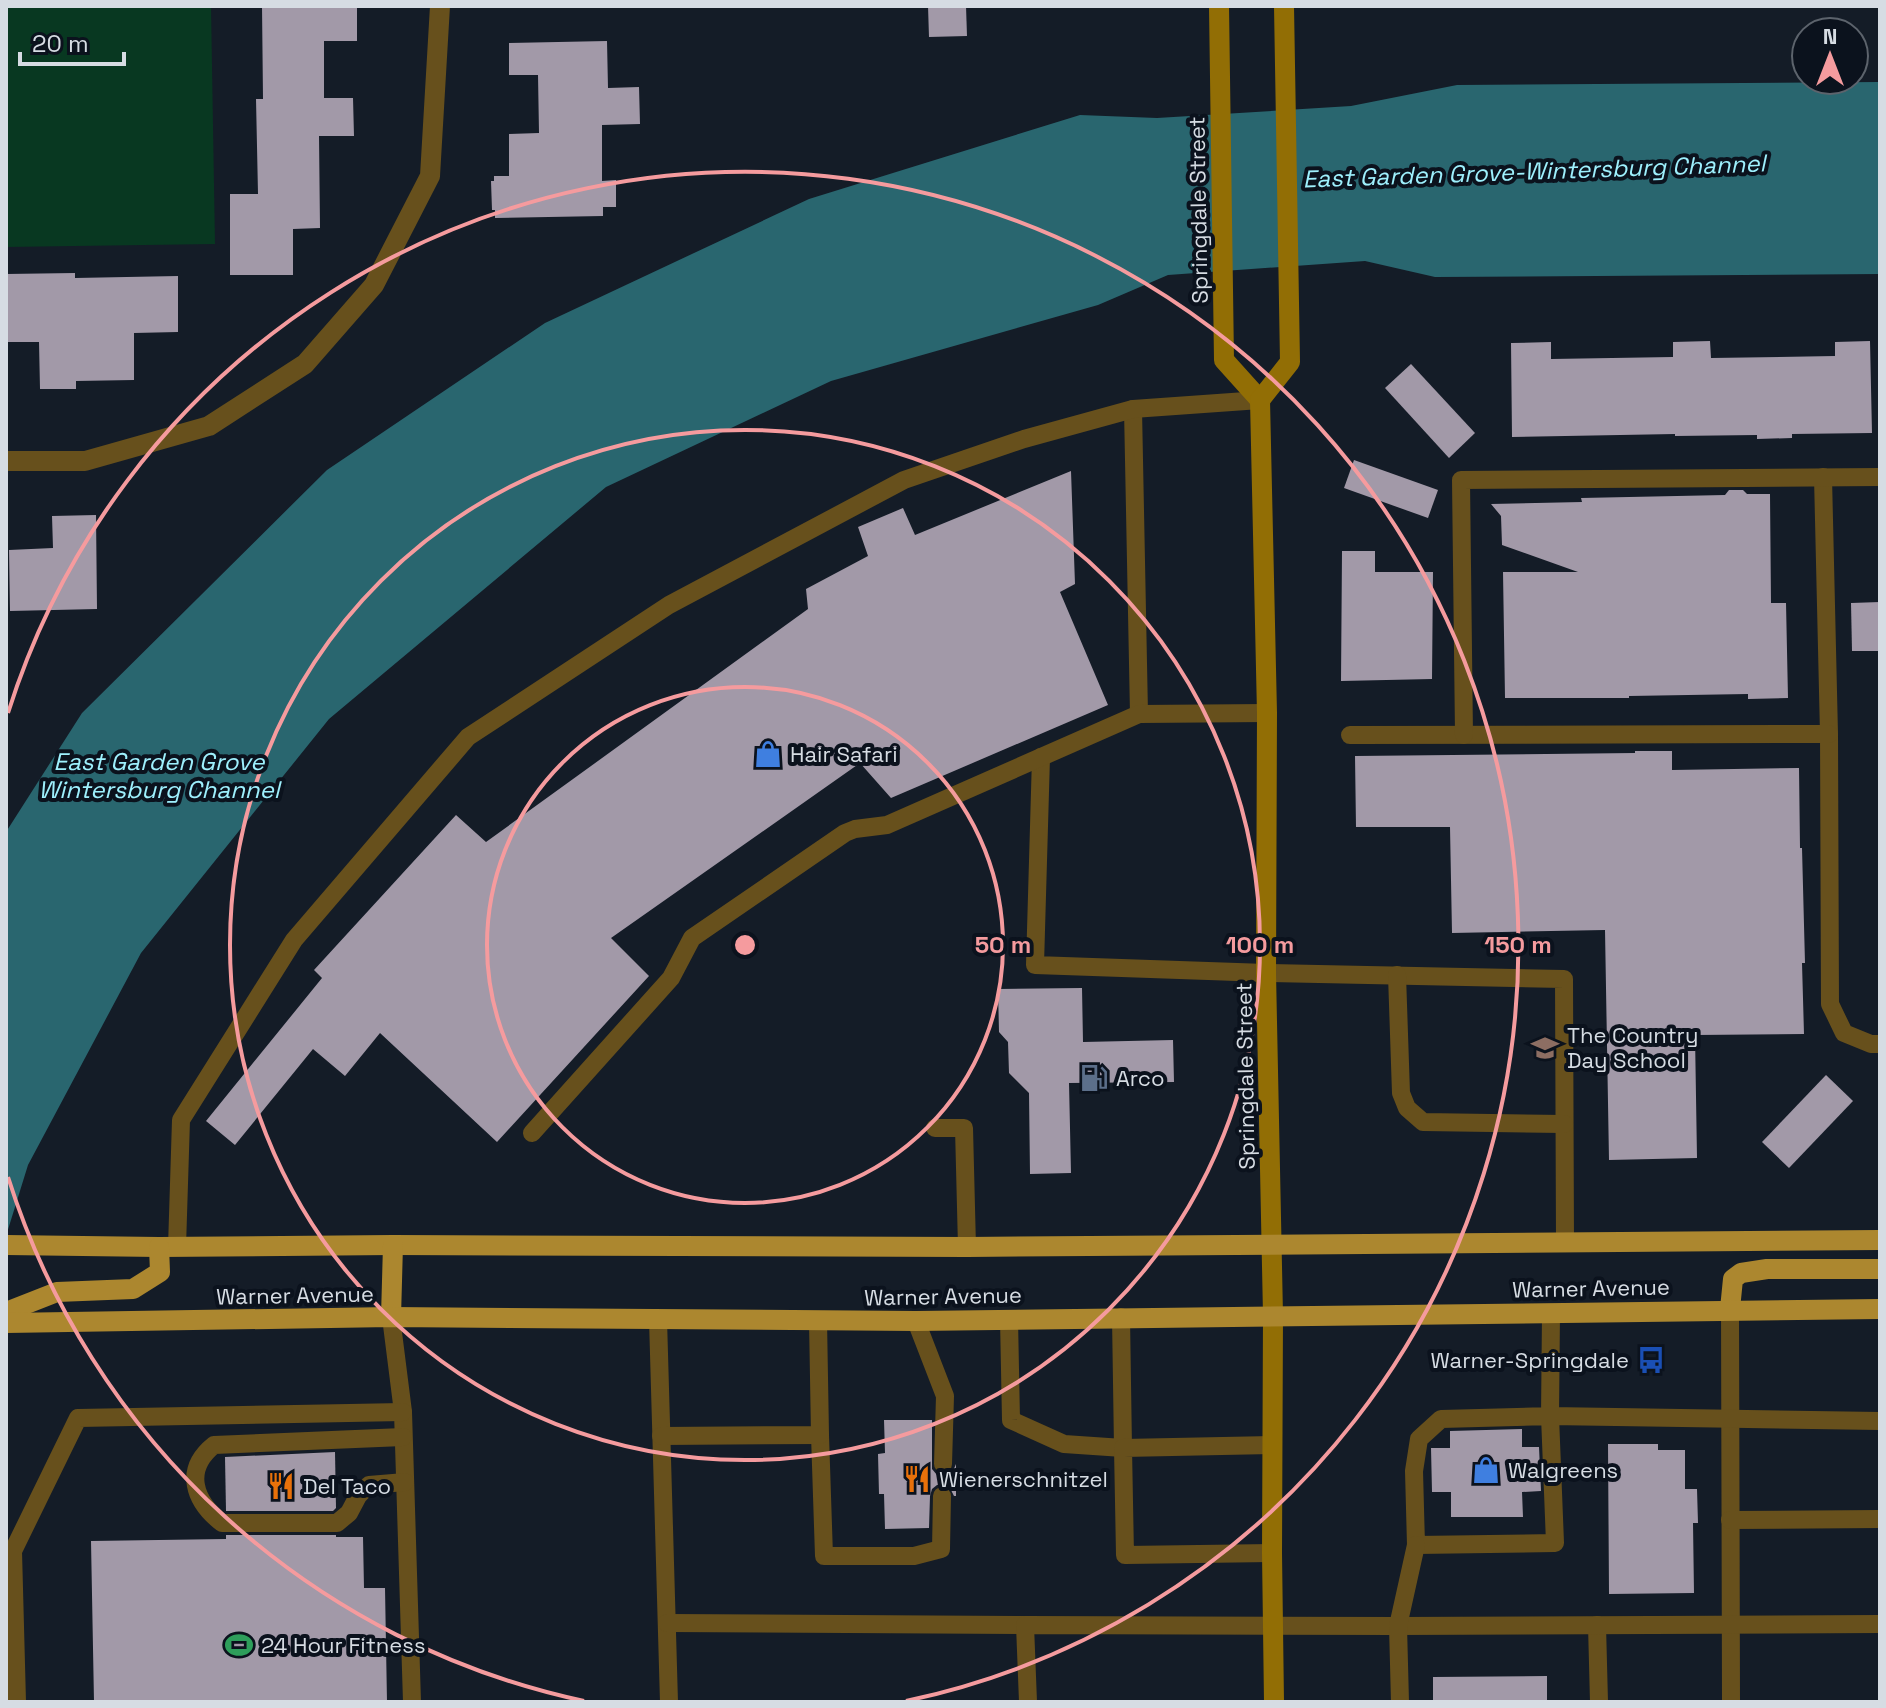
<svg xmlns="http://www.w3.org/2000/svg" width="1886" height="1708" font-family="'Space Grotesk',sans-serif">
  <style>
    .green { fill: #083821 }
    .water { fill: #29666f }
    .building { fill: #a299a8 }
    .lines { fill: none; stroke-linecap: round; stroke-linejoin: round }
    .lane { stroke: #67501c; stroke-width: 18 }
    .street { stroke: #67501c; stroke-width: 20 }
    .secondary { stroke: #926e05; stroke-width: 20 }
    .primary { stroke: #ac872f; stroke-width: 20 }
    .ring { fill: none; stroke: #f59b9e; stroke-width: 4 }
    .labels { text-anchor: middle; dominant-baseline: central; stroke-width: 8; stroke-linejoin: round; paint-order: stroke }
    .street-label { font-size: 22px; fill: #d6dce3; stroke: #0b121d }
    .poi-label { font-size: 22px; fill: #d6dce3; stroke: #0b121d; text-anchor: start }
    .water-label { font-size: 24px; font-style: italic; fill: #9ef0fd; stroke: #0b121d }
    .centre { fill: #f59b9e; stroke: #0b121d; stroke-width: 4 }
    .ring-label { font-size: 24px; text-anchor: middle; font-weight: bold; fill: #f59b9e; stroke: #0b121d; stroke-width: 8; stroke-linejoin: round; paint-order: stroke }
  </style>
  <rect width="100%" height="100%" fill="#141c27"/>
  <path class="green" d="M6 6H211L215 244 6 247Z"/>
  <path class="water" d="M1880 82V274L1435 277 1365 261 1168 275 1098 305 831 381 606 487 329 719 141 953 28 1165 6 1236V832L82 713 327 470 545 323 809 199 1080 115 1157 118 1351 106 1457 85Z"/>
  <g class="building">
    <path d="M262 6H357V41H324V98H353L354 136H319L320 228 293 229V275H230V194H258L256 99H263Z"/>
    <path d="M928 6H966L967 36 929 37Z"/>
    <path d="M607 41 608 88 639 87 640 124 602 125V181L616 180V207H603V216L495 218V210H492L491 181H494V176H509V134L539 133 538 75H509V43Z"/>
    <path d="M75 273V278L178 276V332L134 333V380L76 381V389H40L39 342H6V274Z"/>
    <path d="M1710 341 1711 358 1835 356V342L1870 341 1872 433 1792 434V438L1757 439V435L1675 436V434L1512 437 1511 343 1551 342V359L1673 357V342Z"/>
    <path d="M1411 364 1475 433 1449 458 1385 388Z"/>
    <path d="M1354 460 1438 490 1428 518 1344 488Z"/>
    <path d="M1071 471 1075 584 1060 592 1108 705 891 798 860 763 611 938 649 976 497 1142 380 1033 345 1076 313 1049 235 1145 206 1121 322 978 314 970 456 815 486 842 808 609 806 589 868 556 858 527 903 508 915 535Z"/>
    <path d="M1729 490H1743L1747 494H1770L1771 603H1786L1788 698 1748 699V694L1629 696V698H1505L1503 572H1578L1502 545 1501 516 1491 504 1582 502 1581 498 1725 495Z"/>
    <path d="M96 515 97 609 10 611 9 550 53 548 52 516Z"/>
    <path d="M1342 551H1375V572H1433L1432 679 1341 681Z"/>
    <path d="M1880 602V651H1852L1851 603Z"/>
    <path d="M1635 751H1672V770L1799 768 1800 848H1802L1804 925 1805 963H1802L1804 1034 1695 1035 1697 1158 1609 1160 1605 930 1452 933 1450 827H1356L1355 756 1635 753Z"/>
    <path d="M1082 988 1083 1042 1173 1040 1174 1082 1069 1083 1071 1173 1030 1174 1029 1093 1009 1073 1008 1042 999 1032 998 989Z"/>
    <path d="M1826 1075 1853 1101 1789 1168 1762 1142Z"/>
    <path d="M884 1420H932V1469L937 1475 943 1476 953 1471 956 1464V1496H954L949 1486 943 1484 937 1485 932 1489 930 1496 929 1528 885 1529 884 1494H879L878 1454 885 1453Z"/>
    <path d="M1522 1429V1447H1539L1541 1491 1522 1492 1523 1517H1451V1492H1432L1431 1448H1450V1431Z"/>
    <path d="M1608 1444H1658V1450H1685V1489H1697L1698 1523H1693L1694 1593 1609 1594Z"/>
    <path d="M335 1452 336 1508 333 1511H226L225 1457Z"/>
    <path d="M226 1535H336V1537H363L364 1588H385L387 1702H94L91 1541 226 1539Z"/>
    <path d="M1547 1676V1702H1433V1677Z"/>
  </g>
  <g class="lines">
    <g class="lane">
      <path d="M1133 409 1139 714"/>
      <path d="M1823 477 1829 734 1830 1004 1844 1033 1871 1044H1880"/>
      <path d="M1350 735 1829 734"/>
      <path d="M1464 735 1461 480 1880 477"/>
      <path d="M1041 757 1035 965 1266 973 1564 979 1565 1243"/>
      <path d="M1397 975 1401 1093 1407 1108 1423 1122 1564 1124"/>
      <path d="M935 1128H964L967 1247"/>
      <path d="M532 1133 671 978 692 938 845 833 855 829 887 825 1139 714 1267 713"/>
      <path d="M177 1247 181 1120 294 940 468 737 669 605 904 480 1024 439 1133 409 1260 400"/>
      <path d="M1730 1309 1731 1702"/>
      <path d="M1551 1313 1550 1416 1555 1543 1416 1545 1414 1471 1419 1439 1441 1419 1550 1416 1880 1421"/>
      <path d="M391 1317 403 1412 412 1702"/>
      <path d="M658 1319 669 1702"/>
      <path d="M1009 1319 1011 1420 1064 1444 1123 1448 1121 1317"/>
      <path d="M916 1321 945 1396 943 1464"/>
      <path d="M820 1435 824 1556H914L941 1549 942 1496"/>
      <path d="M661 1436 820 1435 818 1320"/>
      <path d="M403 1437 214 1445C183 1470 194 1501 222 1523H337L349 1513 358 1496 369 1485 405 1482"/>
      <path d="M1730 1520 1880 1519"/>
      <path d="M1272 1553 1125 1555 1123 1448 1273 1445"/>
      <path d="M667 1623 1025 1625"/>
      <path d="M1597 1625 1599 1702"/>
      <path d="M17 1702 13 1551 78 1418 403 1412"/>
      <path d="M1028 1702 1025 1625 1398 1626 1880 1624"/>
      <path d="M1400 1702 1398 1626 1416 1545"/>
    </g>
    <path class="street" d="M6 461H85L209 426 305 364 374 285 430 176 440 6"/>
    <g class="secondary">
      <path d="M1219 6 1224 360 1260 400"/>
      <path d="M1274 1702 1272 1553 1273 1315 1266 973 1267 713 1260 400 1290 362 1284 6"/>
    </g>
    <g class="primary">
      <path d="M6 1245 159 1247 393 1245 967 1247 1880 1240"/>
      <path d="M1730 1309 1733 1279 1741 1273 1767 1269H1880"/>
      <path d="M6 1312 57 1292 133 1289 160 1272 159 1247"/>
      <path d="M391 1317 393 1245"/>
      <path d="M6 1323 391 1317 916 1321 1880 1309"/>
    </g>
  </g>
  <g class="ring">
    <circle cx="745" cy="945" r="258"/>
    <circle cx="745" cy="945" r="515"/>
    <path d="M584 1701A773 773 0 0 1 8 1177M8 713A773 773 0 1 1 906 1701"/>
  </g>
  <defs>
    <g id="shop-bare" transform="scale(2.16)"><path d="M-5-2.5h2.3a2.7 3.5 0 0 1 5.4 0H5L5.5 6h-11ZM-1.5-2.5h3a1.5 2.3 0 0 0-3 0Z" fill="#3f7fe0" stroke="#0b121d" stroke-width="2.5" paint-order="stroke"/></g>
    <g id="school-bare" transform="scale(2.16)"><path d="M0-5L7-2L0 1L-7-2ZM-4 1L0 2.5L4 1V4Q0 6-4 4Z" fill="#8d6e63" stroke="#0b121d" stroke-width="2.5" paint-order="stroke"/></g>
    <g id="fuel-bare" transform="scale(2.16)"><path d="M-5.5-6h7V0h2V4h1.3V-2.5L3-4.5l.8-.8L6-3V5H2.5V1h-1V6h-7ZM-4.2-4.7v3.2H.2V-4.7Z" fill="#5c6f8a" stroke="#0b121d" stroke-width="2.5" paint-order="stroke"/></g>
    <g id="bus-bare" transform="scale(2.16)"><path d="M-5-6H5V4H4V6H2V4H-2V6H-4V4H-5ZM-3.5-4V0h7V-4ZM-3.5 1.2v1.5H-2V1.2ZM2 1.2v1.5H3.5V1.2Z" fill="#1a4fb4" stroke="#0b121d" stroke-width="2.5" paint-order="stroke"/></g>
    <g id="restaurant-bare" transform="scale(2.16)"><path d="M-5-6h1v4h1v-4h1v4h1v-4h1v5L-1.5 .5V6h-2V.5L-5-1ZM5-6V6H3V1.5H1.5Q1.5-4 5-6Z" fill="#e8710a" stroke="#0b121d" stroke-width="2.5" paint-order="stroke"/></g>
    <g id="stadium-bare" transform="scale(2.16)"><path d="M0-5a6.5 5 0 1 0 0 10a6.5 5 0 1 0 0-10ZM-3.5-1.8h7v3.6h-7Z" fill="#2e9e5b" stroke="#0b121d" stroke-width="2.5" paint-order="stroke"/></g>
  </defs>
  <g fill-rule="evenodd">
    <use href="#shop-bare" x="768" y="754"/>
    <use href="#school-bare" x="1545" y="1048"/>
    <use href="#fuel-bare" x="1094" y="1078"/>
    <use href="#bus-bare" x="1651" y="1360"/>
    <use href="#shop-bare" x="1486" y="1470"/>
    <use href="#restaurant-bare" x="917" y="1479"/>
    <use href="#restaurant-bare" x="281" y="1486"/>
    <use href="#stadium-bare" x="239" y="1645"/>
  </g>
  <g class="labels">
    <g class="street-label">
      <text transform="translate(1198 210) rotate(-91)">Springdale Street</text>
      <text transform="translate(1245 1076) rotate(-91)">Springdale Street</text>
      <text transform="translate(1591 1288) rotate(-1)">Warner Avenue</text>
      <text transform="translate(295 1295) rotate(-1)">Warner Avenue</text>
      <text transform="translate(943 1296) rotate(-1)">Warner Avenue</text>
    </g>
    <g class="poi-label">
      <text x="790" y="754">Hair Safari</text>
      <text x="1567" y="1035">The Country<tspan x="1567" dy="25">Day School</tspan></text>
      <text x="1116" y="1078">Arco</text>
      <text x="1629" y="1360" text-anchor="end">Warner-Springdale</text>
      <text x="1508" y="1470">Walgreens</text>
      <text x="939" y="1479">Wienerschnitzel</text>
      <text x="303" y="1486">Del Taco</text>
      <text x="261" y="1645">24 Hour Fitness</text>
    </g>
    <g class="water-label">
      <text transform="translate(1534 171) rotate(-2)">East Garden Grove-Wintersburg Channel</text>
      <text x="159" y="761">East Garden Grove<tspan x="159" dy="28">Wintersburg Channel</tspan></text>
    </g>
  </g>
  <circle cx="745" cy="945" r="12" class="centre"/>
  <g class="ring-label">
    <text x="1003" y="953">50 m</text>
    <text x="1260" y="953">100 m</text>
    <text x="1518" y="953">150 m</text>
  </g>
  <rect width="1886" height="1708" fill="none" stroke="#d6dce3" stroke-width="16"/>
  <g transform="translate(1830 56)"><circle r="38" fill="#0b121d" stroke="#5c636c" stroke-width="2"/>
  <path d="M0-6L14 30L0 20L-14 30Z" fill="#f59b9e"/>
  <text y="-12" font-size="22" font-weight="bold" text-anchor="middle" fill="#d6dce3">N</text>
  </g>
  <path d="M20 52v12h104v-12" fill="none" stroke="#d6dce3" stroke-width="4"/>
  <text x="32" y="52" font-size="24" fill="#d6dce3" stroke="#0b121d" stroke-width="6" paint-order="stroke">20 m</text>
</svg>
